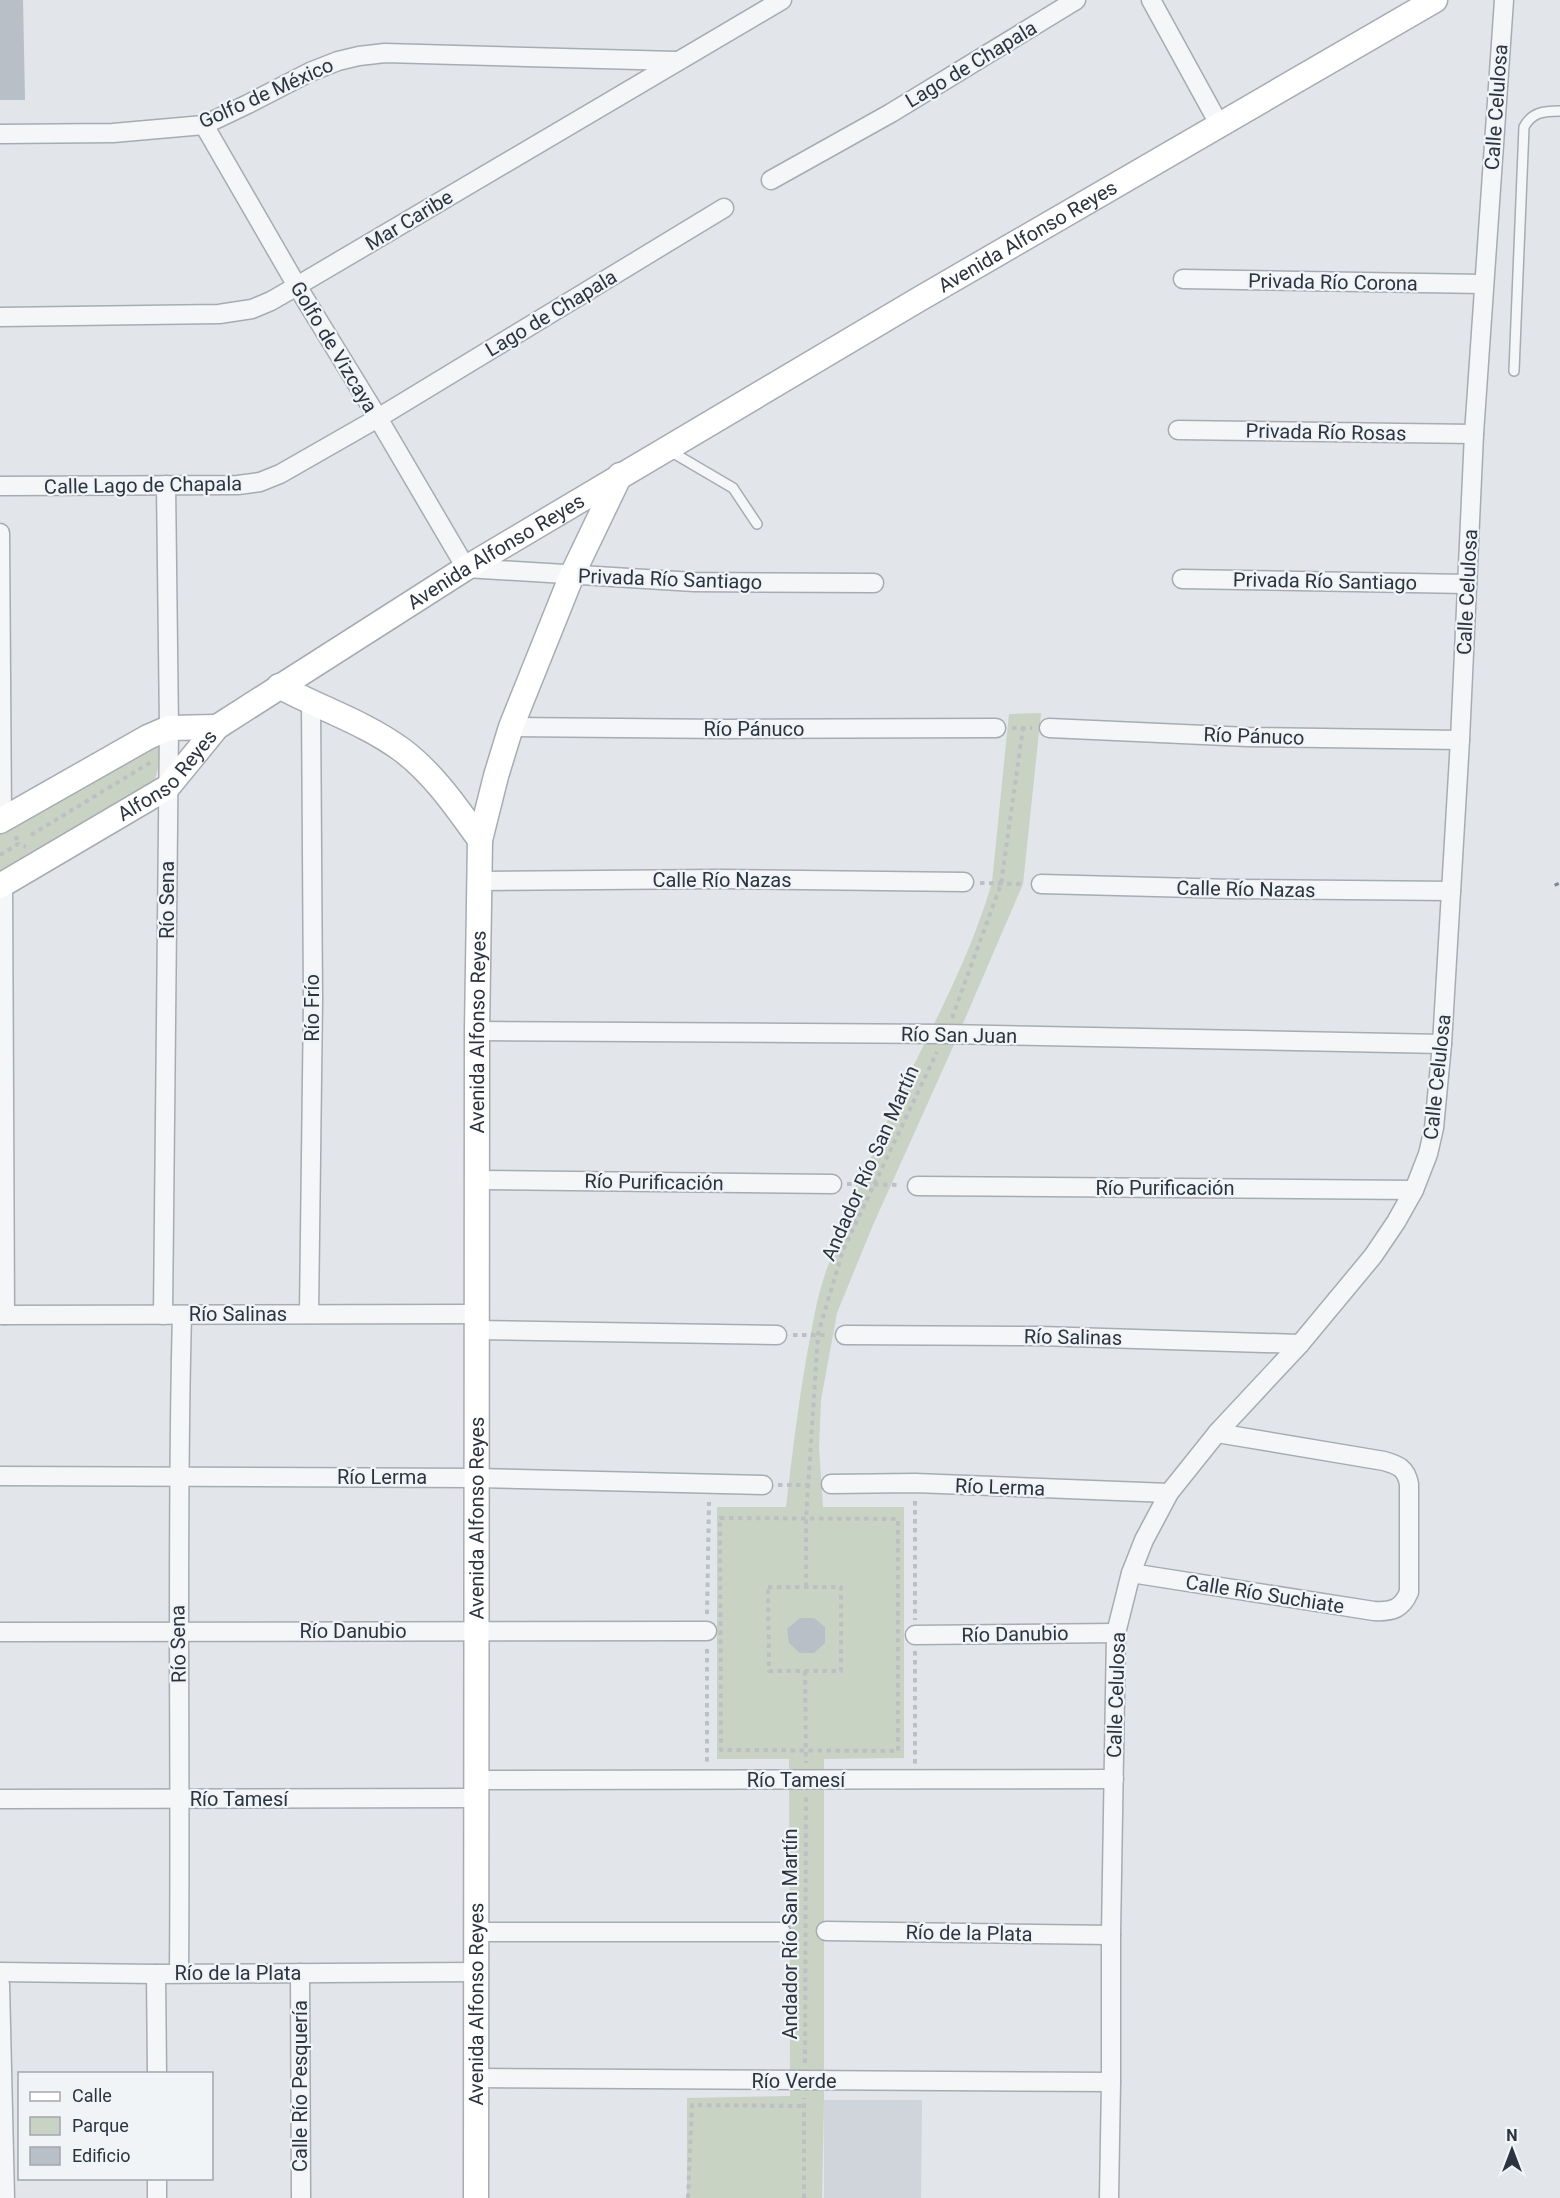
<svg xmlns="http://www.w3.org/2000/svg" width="1560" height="2198" font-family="Roboto,sans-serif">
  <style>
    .built { fill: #d0d4db }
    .green { fill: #c8d3c3 }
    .building { fill: #b9bfc6 }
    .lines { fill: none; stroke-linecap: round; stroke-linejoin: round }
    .lane-casing { stroke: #a7acb3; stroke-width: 12 }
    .street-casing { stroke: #a7acb3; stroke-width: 21 }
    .secondary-casing { stroke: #a7acb3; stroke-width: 27 }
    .path { stroke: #bcc0c4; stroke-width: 4; stroke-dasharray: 4.5 4.5; stroke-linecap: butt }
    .lane { stroke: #f4f6f8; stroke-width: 9 }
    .street { stroke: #f4f6f8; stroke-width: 18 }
    .secondary { stroke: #fff; stroke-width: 24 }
    .rail { stroke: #7c8692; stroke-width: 4.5; stroke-dasharray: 3 6; stroke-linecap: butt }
    .labels { text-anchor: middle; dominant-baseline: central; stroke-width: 4.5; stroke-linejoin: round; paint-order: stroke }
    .street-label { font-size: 20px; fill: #2b3440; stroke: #f1f4f7 }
  </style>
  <rect width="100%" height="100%" fill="#e2e5e9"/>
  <path class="built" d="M824 2100H922L921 2198H824Z"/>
  <g class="green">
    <path d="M1041 713 1023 884 952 1049 873 1225 837 1313 821 1400 819 1448 823 1507H904V1758L824 1759V2100L822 2198H687V2098L790 2096 789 1759H717V1507H786C792 1456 798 1405 807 1354 813 1324 817 1294 828 1266 848 1211 871 1156 896 1102 929 1032 971 957 992 882L1009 714Z"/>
    <path d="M156 740 161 757 154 783 0 875V827Z"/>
  </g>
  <g class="building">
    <path d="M0 0H23L25 100H0Z"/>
    <path d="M800 1618H814L825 1627V1643L814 1653H800L789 1643 787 1629Z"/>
  </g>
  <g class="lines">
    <g class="lane-casing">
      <g id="lane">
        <path d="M1514 371 1524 127C1532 112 1544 111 1560 111"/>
        <path d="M670 451 733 488 757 524"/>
      </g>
    </g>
    <g class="street-casing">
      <g id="street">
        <path d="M1151 0 1219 124"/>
        <path d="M204 125 297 286 378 418 466 568 694 582 874 583"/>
        <path d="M0 134 113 133 204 125 248 104 310 72 338 61 359 56 385 53 676 61"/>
        <path d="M771 180 891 113 1076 0"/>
        <path d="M1183 279 1483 284"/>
        <path d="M0 317 219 314 252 309 271 301 297 286 782 0"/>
        <path d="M1178 430 1474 434"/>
        <path d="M0 486 238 485 260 482 280 474 378 418 724 208"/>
        <path d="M0 533 2 820"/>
        <path d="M1182 579 1467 584"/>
        <path d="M511 727 726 729 996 728"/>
        <path d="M1049 728 1248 737 1460 740"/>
        <path d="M479 881 720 879 964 882"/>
        <path d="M3 884 5 1315"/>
        <path d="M1041 884 1233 889 1451 891"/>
        <path d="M477 1031 946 1034 1442 1044"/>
        <path d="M477 1180 832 1184"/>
        <path d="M917 1186 1414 1190"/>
        <path d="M309 1314 313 1000 311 702"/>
        <path d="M0 1315 477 1314"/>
        <path d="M163 1315 169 728 166 485"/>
        <path d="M477 1330 777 1335"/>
        <path d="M845 1335 1040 1336 1300 1344"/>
        <path d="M0 1476 476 1478 763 1485"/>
        <path d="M831 1484 915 1483 1169 1493"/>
        <path d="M1131 1573 1374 1611C1392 1612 1402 1609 1409 1592V1484C1406 1468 1398 1465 1384 1461L1217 1433"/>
        <path d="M0 1632 707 1631"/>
        <path d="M915 1635 1116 1633"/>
        <path d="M477 1780 1114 1779"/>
        <path d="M0 1799 477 1798"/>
        <path d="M826 1931 1111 1935"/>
        <path d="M476 1932H781"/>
        <path d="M0 1972 156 1974 476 1972"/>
        <path d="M179 1973C181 1753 176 1534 182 1315"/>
        <path d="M300 1973 301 2198"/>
        <path d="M156 1974 157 2074"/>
        <path d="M0 1984 5 2198"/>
        <path d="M476 2078 1111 2082"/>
        <path d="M157 2198V2178"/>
        <path d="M1109 2198 1111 2082V1935L1116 1633 1131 1573 1144 1540 1169 1493 1217 1433 1300 1344 1373 1256 1396 1222 1414 1190 1428 1154 1434 1128 1442 1044 1460 740 1474 434 1504 0"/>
      </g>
    </g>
    <g class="secondary-casing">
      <g id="secondary">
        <path d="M279 686C319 708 364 722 402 750 433 773 457 808 480 840"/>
        <path d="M0 821 148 737 169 728 217 727"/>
        <path id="s1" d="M0 886 168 787 217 727 466 568 916 301 1435 0"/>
        <path id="s2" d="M476 2198 477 1031 480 840 496 776 511 727 572 575 620 475"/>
      </g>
    </g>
    <g class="path">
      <path d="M1012 728H1032"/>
      <path d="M31 835 151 762"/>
      <path d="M16 836 18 844"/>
      <path d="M0 855 18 844 26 847"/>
      <path d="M980 883 1023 884"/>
      <path d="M952 1018 1001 884 1023 728"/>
      <path d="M847 1184 900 1185"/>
      <path d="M793 1335H827"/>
      <path d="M778 1485H810"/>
      <path d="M915 1501V1620"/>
      <path d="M720 1518 898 1519V1751L721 1750Z"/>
      <path d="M768 1587H841V1671H769Z"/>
      <path d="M806 1587V1519L818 1334 843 1250 937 1052"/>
      <path d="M707 1614 709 1502"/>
      <path d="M707 1649V1764"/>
      <path d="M915 1651V1764"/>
      <path d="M805 1671 806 1763"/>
      <path d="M805 2063 806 1795"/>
      <path d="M688 2198 692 2105 804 2106"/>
      <path d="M804 2198V2098"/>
    </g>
    <use href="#lane" class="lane"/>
    <use href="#street" class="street"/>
    <use href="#secondary" class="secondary"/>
    <path class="rail" d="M1556 883 1560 891"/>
  </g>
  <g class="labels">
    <g class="street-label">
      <text transform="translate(971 64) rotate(-31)">Lago de Chapala</text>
      <text transform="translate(266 93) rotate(-24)">Golfo de México</text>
      <text transform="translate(1496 107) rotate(-86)">Calle Celulosa</text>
      <text transform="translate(409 220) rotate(-31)">Mar Caribe</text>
      <text stroke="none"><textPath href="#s1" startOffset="1220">Avenida Alfonso Reyes</textPath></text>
      <text transform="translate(1333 282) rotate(1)">Privada Río Corona</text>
      <text transform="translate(551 313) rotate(-31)">Lago de Chapala</text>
      <text transform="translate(334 347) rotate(59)">Golfo de Vizcaya</text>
      <text transform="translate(1326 432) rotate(1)">Privada Río Rosas</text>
      <text transform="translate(143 485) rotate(-1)">Calle Lago de Chapala</text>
      <text stroke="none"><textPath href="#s1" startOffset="602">Avenida Alfonso Reyes</textPath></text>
      <text transform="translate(670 579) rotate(2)">Privada Río Santiago</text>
      <text transform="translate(1325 581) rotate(1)">Privada Río Santiago</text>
      <text transform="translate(1467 592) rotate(-87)">Calle Celulosa</text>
      <text x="754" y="729">Río Pánuco</text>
      <text transform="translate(1254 736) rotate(2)">Río Pánuco</text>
      <text stroke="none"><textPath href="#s1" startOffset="202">Alfonso Reyes</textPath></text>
      <text x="722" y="880">Calle Río Nazas</text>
      <text transform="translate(1246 889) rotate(1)">Calle Río Nazas</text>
      <text transform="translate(167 900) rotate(-90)">Río Sena</text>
      <text transform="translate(312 1008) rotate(-90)">Río Frío</text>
      <text stroke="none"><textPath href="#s2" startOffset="1166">Avenida Alfonso Reyes</textPath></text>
      <text transform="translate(959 1035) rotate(1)">Río San Juan</text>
      <text transform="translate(1437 1077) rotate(-84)">Calle Celulosa</text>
      <text transform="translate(870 1163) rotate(-66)">Andador Río San Martín</text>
      <text transform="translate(654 1182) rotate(1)">Río Purificación</text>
      <text x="1165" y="1188">Río Purificación</text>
      <text x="238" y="1314">Río Salinas</text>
      <text transform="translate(1073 1337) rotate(1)">Río Salinas</text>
      <text x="382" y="1477">Río Lerma</text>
      <text transform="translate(1000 1487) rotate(2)">Río Lerma</text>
      <text stroke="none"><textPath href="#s2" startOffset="680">Avenida Alfonso Reyes</textPath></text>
      <text transform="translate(1265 1594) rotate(9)">Calle Río Suchiate</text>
      <text x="353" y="1631">Río Danubio</text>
      <text transform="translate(1015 1634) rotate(-1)">Río Danubio</text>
      <text transform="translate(178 1644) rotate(-91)">Río Sena</text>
      <text transform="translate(1116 1695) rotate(-88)">Calle Celulosa</text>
      <text x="796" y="1780">Río Tamesí</text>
      <text x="239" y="1799">Río Tamesí</text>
      <text transform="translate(969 1933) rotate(1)">Río de la Plata</text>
      <text transform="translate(790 1934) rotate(-90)">Andador Río San Martín</text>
      <text x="238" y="1973">Río de la Plata</text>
      <text stroke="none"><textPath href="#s2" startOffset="194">Avenida Alfonso Reyes</textPath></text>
      <text x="794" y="2081">Río Verde</text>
      <text transform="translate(300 2086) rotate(-90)">Calle Río Pesquería</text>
    </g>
  </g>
  <rect x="18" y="2072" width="195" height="108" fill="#f1f4f7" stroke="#a2a7ae" stroke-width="1.5"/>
  <rect x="30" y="2092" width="30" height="9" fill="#ffffff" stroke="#a2a7ae" stroke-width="1.5"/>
  <text x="72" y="2102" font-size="18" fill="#2b3440">Calle</text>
  <rect x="30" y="2117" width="30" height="18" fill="#c8d3c3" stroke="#a2a7ae" stroke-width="1.5"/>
  <text x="72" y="2132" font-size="18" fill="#2b3440">Parque</text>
  <rect x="30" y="2147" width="30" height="18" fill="#b9bfc6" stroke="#a2a7ae" stroke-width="1.5"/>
  <text x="72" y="2162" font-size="18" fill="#2b3440">Edificio</text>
  <g transform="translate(1512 2150)" stroke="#f1f4f7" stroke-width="4.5" paint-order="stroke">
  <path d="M0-4.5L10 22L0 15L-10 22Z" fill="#2b3440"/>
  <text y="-9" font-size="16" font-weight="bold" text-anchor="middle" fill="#2b3440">N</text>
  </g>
</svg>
